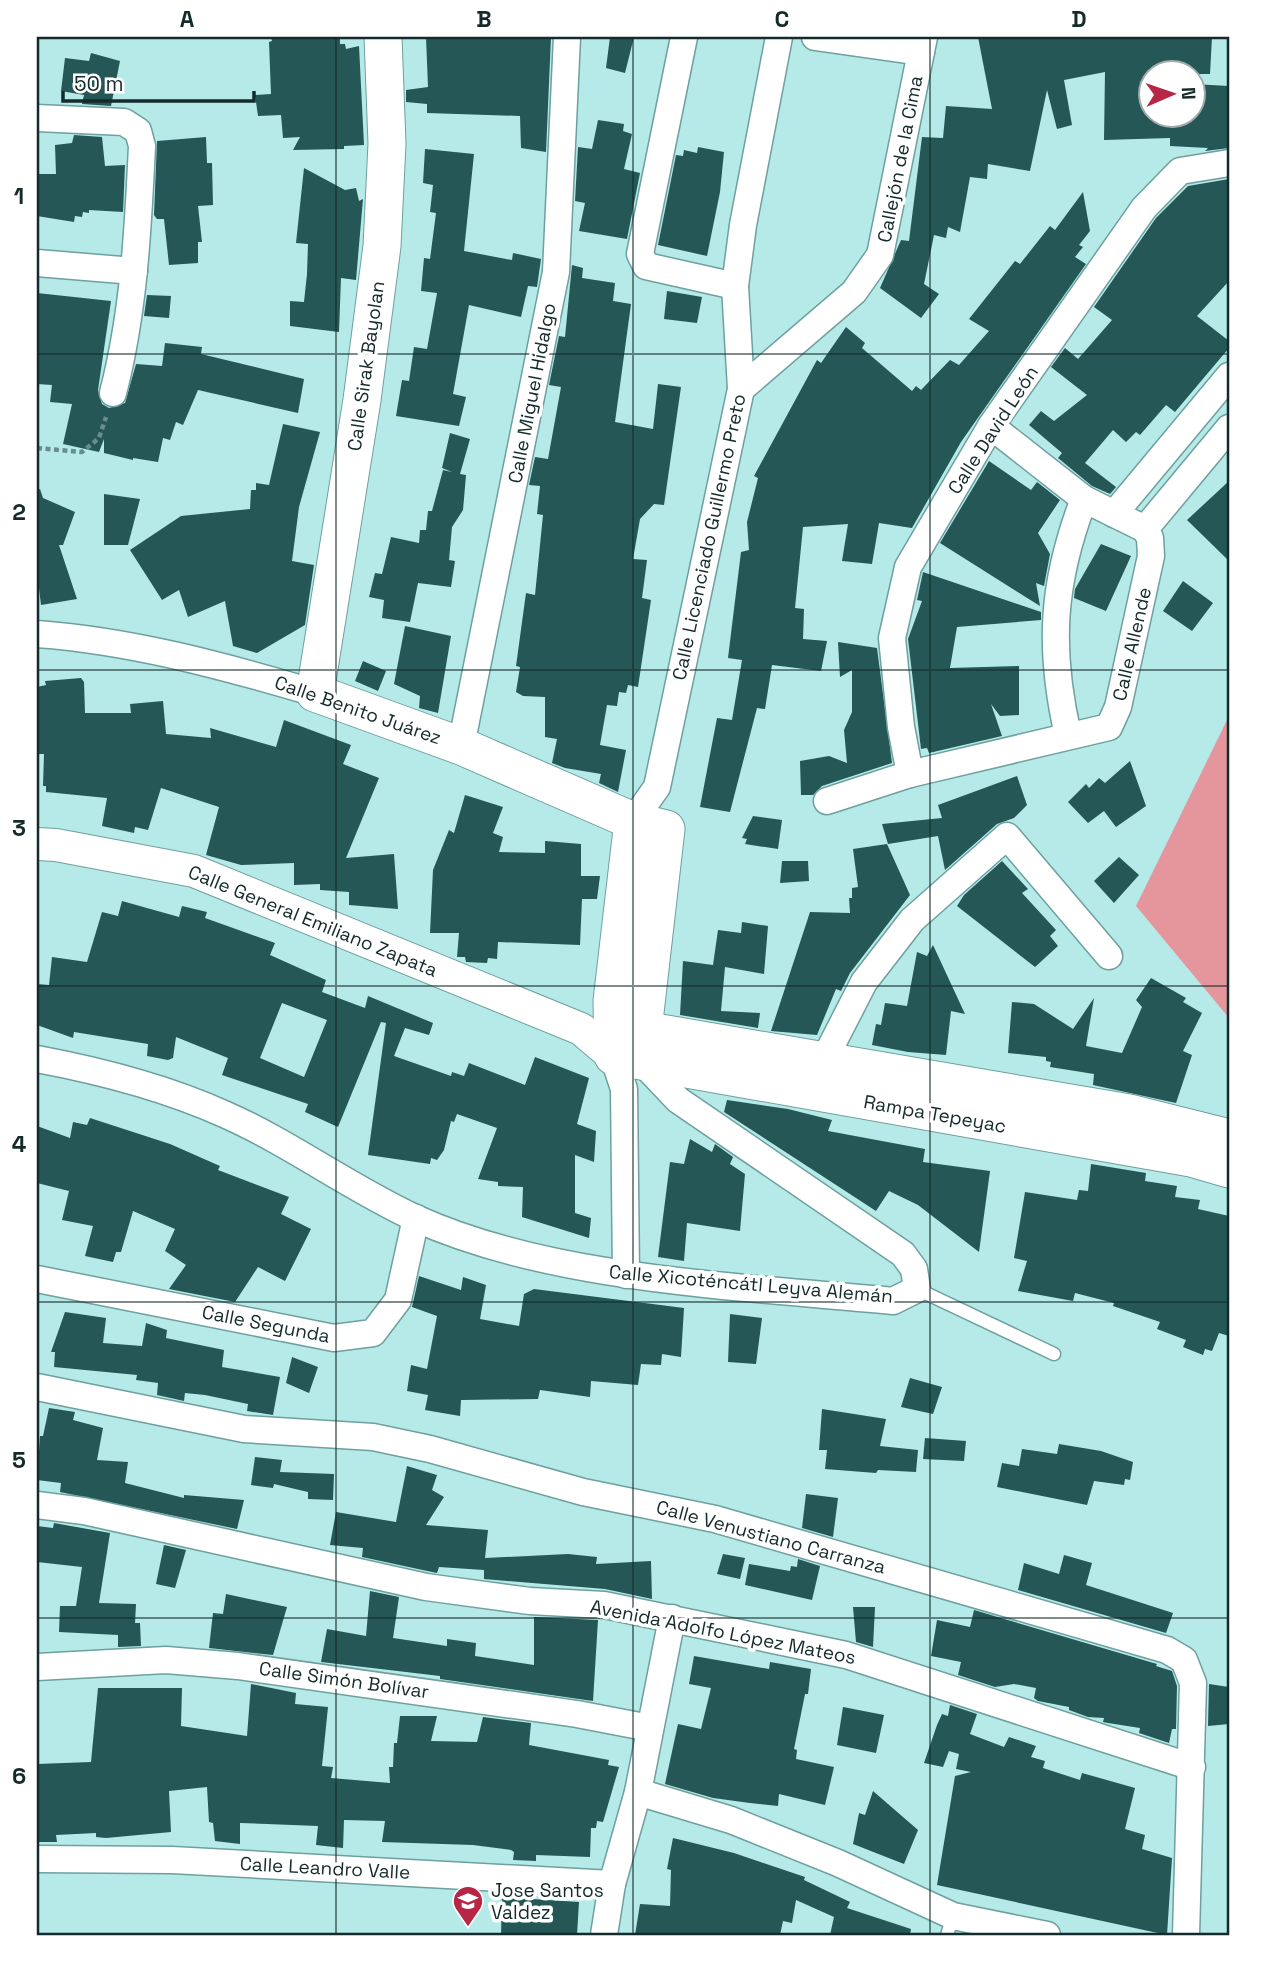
<svg xmlns="http://www.w3.org/2000/svg" width="1266" height="1972" font-family="'Space Grotesk',sans-serif">
  <style>
    .green { fill: #e5969c }
    .building { fill: #245756; fill-rule: evenodd }
    .lines { fill: none; stroke-linecap: round; stroke-linejoin: round }
    .service-casing { stroke: #6da09f; stroke-width: 15 }
    .minor-casing { stroke: #6da09f; stroke-width: 29 }
    .tertiary-casing { stroke: #6da09f; stroke-width: 34 }
    .secondary-casing { stroke: #6da09f; stroke-width: 39 }
    .path { stroke: #678d8c; stroke-width: 4.5; stroke-dasharray: 5 3.5; stroke-linecap: butt }
    .service { stroke: #fff; stroke-width: 12 }
    .minor { stroke: #fff; stroke-width: 26 }
    .tertiary { stroke: #fff; stroke-width: 32 }
    .secondary { stroke: #fff; stroke-width: 37 }
    .grid { fill: none; stroke: #152a2a; stroke-width: 2; stroke-opacity: 0.55 }
    .labels { text-anchor: middle; dominant-baseline: central; stroke-width: 7; stroke-linejoin: round; paint-order: stroke }
    .street-label { font-size: 19px; fill: #152a2a; stroke: #fff }
    .poi-label { font-size: 19px; fill: #152a2a; stroke: #fff; text-anchor: start }
    .neatline { fill: none; stroke: #152a2a; stroke-width: 2.5 }
    .grid-label { font-size: 23px; text-anchor: middle; font-weight: bold; fill: #152a2a }
  </style>
  <rect width="100%" height="100%" fill="#b5eae9"/>
  <path class="green" d="M1229 716V1018L1136 906Z"/>
  <g class="building">
    <path d="M271 37H340V44H345L346 49 359 46 364 145 344 146V149L293 150 300 137 283 138 281 115 258 116 255 95 271 94 269 42 272 41Z"/>
    <path d="M426 37H551L546 152 521 148 520 116 427 113V104L406 102V90L428 87Z"/>
    <path d="M610 37H634L625 73 606 68Z"/>
    <path d="M978 37H1212L1210 74H1151V116H1193V84L1229 86V148L1205 151 1208 148 1170 146V138L1104 140 1105 72 1064 80 1072 125 1057 129 1047 90 1030 171 988 164 987 179 970 177 960 232 948 227 946 238 934 235 924 284 939 294 921 318 880 288 901 240 909 241 922 137 943 138 946 106 992 109Z"/>
    <path d="M91 53 120 61 111 106 82 104 84 95 61 91 65 58 89 61Z"/>
    <path d="M598 120 624 124 623 131 632 134 624 169 640 173 627 239 579 231 585 203 575 201 578 147 592 149Z"/>
    <path d="M74 135 102 137 105 166 125 165 123 212 89 210V213L83 212 82 217 75 216 74 222 37 216V174H56L55 145 72 143Z"/>
    <path d="M206 137 207 163H212L213 205 198 206 202 242H198V263L169 265 164 219H157L154 215 157 141Z"/>
    <path d="M698 147 724 152 720 192 707 256 658 245 676 155 683 156 684 150 697 153Z"/>
    <path d="M425 149 474 154 464 251 512 260 513 253 541 259 537 287 528 286 521 317 469 305 453 394 466 397 459 426 396 416 402 380 409 381 414 347 427 349 437 293 421 291 424 258 430 259 436 213 430 212 433 185 423 183Z"/>
    <path d="M304 168 345 190 356 188 359 201 363 199 356 280 341 278 339 332 290 326V301L304 302 307 274 308 244 296 243Z"/>
    <path d="M1229 179V281L1197 316 1229 341V348L1175 412 1166 405 1140 435 1136 432 1126 442 1113 430 1085 463 1116 487 1110 494 1092 486 1058 458 1062 453 1029 425 1041 411 1054 421 1087 395 1051 367 1065 348 1078 359 1112 320 1094 307 1156 218 1188 186Z"/>
    <path d="M1083 192 1090 231 1079 245 1083 247 1075 257 1086 264 961 442 912 528 879 523 872 564 842 561 848 524 803 527 795 608 804 609 803 639 827 641 821 671 772 665 765 709 757 708 730 812 700 807 717 718 732 720 742 660 728 658 741 552 749 550 747 522 758 478 754 476 817 360 821 363 846 327 865 343 862 348 912 391 916 386 921 390 950 360 959 365 989 331 969 319 1015 261 1020 264 1050 226 1055 230Z"/>
    <path d="M572 265 583 268 582 278 615 283 613 301 631 304 615 422 653 429 658 384 681 387 664 505 654 504 640 519 633 559 647 560 642 598 651 600 638 687 628 685 626 693 619 692 617 706 607 705 600 745 626 750 618 792 599 783 601 774 565 768 552 763 557 739 545 737V697L523 696 516 692 520 667 516 666 526 593 535 595 543 515 537 514 540 486 529 485 535 457 548 459 561 387 549 385 559 336 565 337Z"/>
    <path d="M667 291 702 297 697 323 664 319Z"/>
    <path d="M37 293 111 301 98 390 102 404 109 408 125 403 136 364 162 366 165 343 202 347 201 354 304 379 298 413 198 390 183 425 176 422 170 440 163 438 158 462 133 458V460L104 453V439L99 452 63 444 72 404 50 402 52 385 37 384Z"/>
    <path d="M147 295 171 296 169 318 144 316Z"/>
    <path d="M283 424 320 432 299 507 292 561 314 565 305 625 257 653 233 646 225 601 188 617 179 590 162 600 130 550 181 516 250 509 251 490H256V483L269 485Z"/>
    <path d="M450 433 470 439 460 474 466 475 463 510 452 527 449 560 455 561 451 587 418 583 410 622 382 618 384 600 369 597 375 573 382 574 391 537 419 543 420 530H426L428 511H432L443 470 452 472 442 468Z"/>
    <path d="M989 461 1031 490 1037 482 1060 500 1038 533 1050 554 1044 586 1036 583 1040 606 940 543Z"/>
    <path d="M1229 481V561L1187 520Z"/>
    <path d="M40 489 43 498 75 512 63 545H59L77 599 41 605 37 571V490Z"/>
    <path d="M104 494 140 499 128 545H104Z"/>
    <path d="M1101 544 1131 556 1106 611 1074 598 1075 589Z"/>
    <path d="M923 572 1041 612V620L957 627 950 668 1019 666V715L1000 716 991 704 1002 736 929 753 927 748 921 749 908 639 922 601 917 600Z"/>
    <path d="M1183 581 1213 603 1192 631 1163 611Z"/>
    <path d="M405 626 451 636 438 713 419 708 420 696 394 684Z"/>
    <path d="M838 642 877 648 892 763 822 786 813 795H801L800 761 829 756 847 763 844 730 852 712V670L840 677Z"/>
    <path d="M363 661 386 671 378 691 355 681Z"/>
    <path d="M81 678 84 682 85 713H131L130 704 163 701 166 734 211 738 210 728 276 747 284 720 351 745 343 764 379 778 346 858 394 854 398 909 349 905V892L320 890V884L294 885V863L241 865 206 855 219 807 161 788 148 830 135 827 134 833 102 826 107 798 46 792V786H43L44 754H37V687L46 685 45 681Z"/>
    <path d="M1130 761 1146 806 1116 827 1104 811 1088 823 1068 802 1086 784 1089 788 1099 778 1105 783Z"/>
    <path d="M1017 776 1027 805 1014 818 997 824 945 870 938 836 888 844 882 824 942 818 938 805Z"/>
    <path d="M465 795 503 807 493 833 503 837 499 852 545 853V841L581 844V876H600L597 899H582L580 945 498 942 497 959 488 958 487 963 466 962 465 957H457L459 933H430L433 870 449 830 454 833Z"/>
    <path d="M753 816 782 820 778 849 745 844 747 839 742 838Z"/>
    <path d="M887 844 910 895 850 973 841 991 836 989 817 1035 771 1031 810 912 850 913 849 898H852V888L858 887 853 849Z"/>
    <path d="M1119 857 1139 875 1114 903 1094 881Z"/>
    <path d="M782 861H808L809 881 780 883Z"/>
    <path d="M1002 861 1028 889 1022 893 1056 930 1050 936 1058 946 1035 967 957 906 964 895Z"/>
    <path d="M122 901 179 917 182 906 207 912 205 918 275 943 270 955 326 980 322 992 365 1008 368 996 433 1023 429 1035 405 1028 394 1056 451 1076 452 1072 464 1076 469 1063 525 1085 535 1057 589 1078 577 1124 596 1131 594 1162 575 1155V1213L591 1218 589 1238 522 1217 523 1187 498 1186V1182L478 1179 497 1128 457 1114 454 1122 451 1121 444 1150 437 1160 431 1158 430 1164 368 1155 386 1023 381 1022 338 1127 305 1112 308 1104 222 1075 228 1058 176 1037 173 1058 168 1060 147 1056 148 1044 74 1032 73 1038 37 1025V984L49 985 52 957 87 962 102 912 118 916ZM282 1003 327 1020 304 1077 260 1058Z"/>
    <path d="M742 922 768 926 764 974 725 967 721 1011 760 1013 758 1028 680 1015 683 961 713 965 718 930 741 933Z"/>
    <path d="M933 945 965 1014 951 1011 946 1055 908 1052 872 1045 876 1024 881 1025 885 1003 907 1006 917 952 927 956Z"/>
    <path d="M1151 978 1186 998 1183 1002 1202 1013 1183 1051 1192 1055 1176 1103 1093 1085 1094 1074 1050 1067 1051 1062 1046 1061V1057L1008 1053 1012 1002 1034 1004 1073 1029 1094 998 1086 1046 1122 1053 1142 1007 1136 1000Z"/>
    <path d="M727 1100 788 1109 832 1120 828 1131 925 1149 923 1162 990 1171 979 1252 918 1205 889 1191 876 1211 724 1112Z"/>
    <path d="M90 1118 170 1144 220 1166 218 1170 289 1197 281 1214 311 1229 285 1281 258 1267 235 1302 169 1289 186 1265 165 1251 175 1229 133 1211 121 1252H116L113 1262 85 1256 93 1226 62 1220 69 1191 37 1183V1126L70 1138 73 1122 87 1125Z"/>
    <path d="M690 1139 712 1152 715 1144 733 1157 730 1164 745 1174 740 1231 687 1223 684 1261 658 1257 670 1162 684 1164Z"/>
    <path d="M1091 1164 1146 1173 1145 1181 1177 1186 1175 1197 1200 1200 1198 1209 1229 1216V1336L1219 1333 1212 1351 1205 1349 1203 1355 1183 1347 1186 1340 1157 1329 1160 1322 1113 1306 1114 1303 1075 1293 1073 1301 1018 1291 1027 1261 1014 1258 1025 1192 1077 1200 1079 1190 1088 1191Z"/>
    <path d="M419 1276 461 1290 463 1277 486 1285 480 1319 519 1326 524 1294 534 1289 684 1308 681 1357 662 1354 661 1365 641 1364 638 1385 591 1381 590 1397 540 1390 538 1399 461 1400 460 1416 425 1410 428 1395 407 1391 411 1365 427 1369 437 1316 412 1307Z"/>
    <path d="M65 1312 106 1318 103 1343 142 1346 146 1323 167 1330 166 1338 224 1350 222 1367 280 1377 273 1415 247 1411 248 1404 205 1395 185 1393 184 1401 157 1395 158 1383 136 1380 137 1375 54 1367 55 1352H51Z"/>
    <path d="M730 1314 762 1318 756 1364 728 1362Z"/>
    <path d="M292 1357 318 1367 309 1393 286 1383Z"/>
    <path d="M910 1378 942 1387 933 1414 901 1407Z"/>
    <path d="M49 1408 75 1412 73 1420 103 1428 97 1460 128 1462 125 1483 184 1498V1495L244 1500 237 1529 60 1492 61 1483 37 1480 40 1436H43Z"/>
    <path d="M822 1409 886 1419 880 1446 918 1450 916 1472 878 1470 876 1473 825 1469 827 1450H819Z"/>
    <path d="M925 1438 966 1441 964 1461 923 1459Z"/>
    <path d="M1059 1444 1101 1451 1133 1462 1130 1480 1125 1479 1124 1485 1094 1481 1087 1505 997 1487 1002 1463 1019 1466 1022 1449 1057 1454Z"/>
    <path d="M255 1457 282 1460 280 1472 334 1474 333 1500 308 1499V1492L274 1484 273 1488 251 1485Z"/>
    <path d="M407 1466 437 1475 432 1490 444 1497 426 1525 488 1530 485 1558 568 1554 597 1557 596 1564 651 1561 652 1599 605 1589 484 1579V1570L439 1567 437 1573 432 1572 362 1557 363 1548 330 1545 336 1512 396 1522Z"/>
    <path d="M806 1494 838 1498 833 1537 802 1528Z"/>
    <path d="M54 1523 110 1533 99 1603 136 1604 135 1623H140L141 1646 118 1647V1635L59 1632 60 1606H76L82 1567 37 1562V1526L53 1528Z"/>
    <path d="M164 1545 186 1550 175 1588 156 1584Z"/>
    <path d="M723 1554 745 1558 740 1579 717 1574Z"/>
    <path d="M1064 1555 1092 1563 1086 1585 1173 1613 1166 1633 1018 1590 1024 1563 1059 1574Z"/>
    <path d="M798 1559 820 1566 812 1600 745 1585 749 1564 790 1571 791 1566 797 1567Z"/>
    <path d="M370 1591 399 1597 393 1638 447 1646V1639L476 1643 475 1656 534 1665V1617L598 1620 593 1701 440 1679V1676L321 1662 327 1629 366 1636Z"/>
    <path d="M226 1594 287 1607 273 1655 209 1648 213 1613 223 1614Z"/>
    <path d="M853 1607H875L873 1647 856 1642Z"/>
    <path d="M974 1610 1157 1664 1156 1666 1172 1671 1177 1686 1176 1729H1172L1169 1743 1139 1733 1140 1728 1108 1723 1103 1722 1104 1718 1088 1717 1069 1710V1707L1038 1701 1034 1698 1036 1688 1014 1684 995 1687 958 1675 961 1662 931 1656 937 1620 970 1627Z"/>
    <path d="M694 1656 769 1669 770 1662 811 1669 808 1694H805L794 1749 797 1750 796 1759 834 1767 825 1805 779 1794 778 1806 750 1803 713 1798 665 1784 678 1724 701 1729 711 1688 689 1684Z"/>
    <path d="M251 1684 296 1693 295 1704 328 1707 322 1766 333 1767 331 1778 390 1783 389 1767H393L394 1743H397L400 1716H437L431 1741 477 1742 483 1717 531 1723 529 1745 609 1760 608 1765 619 1767 603 1822 597 1821 596 1828H591L590 1857 536 1855V1861L513 1860 514 1852 511 1850 473 1845 382 1842 385 1821 344 1820 343 1848 316 1845 318 1826 240 1823V1844L215 1841 213 1823 209 1822 207 1787 169 1791 171 1832 106 1838 96 1837V1833L56 1835 57 1842H37V1764L91 1762 98 1688H182L181 1726 247 1736Z"/>
    <path d="M1209 1684 1229 1687V1724L1208 1726Z"/>
    <path d="M950 1705 977 1714 970 1734 1004 1747 1009 1737 1036 1746 1031 1757 1045 1761 1043 1768 1080 1780 1082 1773 1135 1788 1125 1829 1145 1835 1142 1849 1172 1858 1167 1935 937 1885 955 1776 971 1772 956 1769 959 1754 949 1751 943 1767 924 1763 937 1725 942 1714 948 1716Z"/>
    <path d="M843 1707 884 1715 876 1753 837 1745Z"/>
    <path d="M873 1791 918 1830 904 1864 853 1844 859 1813 865 1815Z"/>
    <path d="M673 1838 734 1853 805 1877 804 1880 850 1902 847 1908 911 1929 910 1935H830L834 1917 796 1900 792 1923 783 1921 780 1935H635L640 1904 670 1906 671 1870 667 1869Z"/>
    <path d="M502 1897 579 1902 577 1935H501Z"/>
  </g>
  <g class="lines">
    <g class="service-casing">
      <g id="service">
        <path d="M917 1289 1054 1354"/>
        <path d="M947 1935 953 1916"/>
      </g>
    </g>
    <g class="minor-casing">
      <g id="minor">
        <path d="M684 37 640 254 646 266 735 286"/>
        <path d="M815 37 921 52"/>
        <path d="M37 118 124 122 138 131 142 146C138 229 134 312 113 393"/>
        <path d="M37 263 134 271"/>
        <path d="M741 389 854 292 880 255 924 37"/>
        <path d="M991 426 1084 499 1145 529"/>
        <path d="M1114 514 1229 376"/>
        <path d="M1145 529 1229 428"/>
        <path d="M37 634C132 641 224 666 315 693"/>
        <path d="M1068 735C1048 648 1052 582 1084 499"/>
        <path d="M461 746 556 272 567 37"/>
        <path d="M910 774 901 727 892 638 908 567 991 426 1144 208 1180 171 1229 163"/>
        <path d="M827 801 910 774 1109 727 1118 707 1151 556 1150 538 1145 529"/>
        <path d="M633 821 657 787 741 389 735 286 743 225 779 37"/>
        <path d="M613 1056 624 1089 626 1275"/>
        <path d="M37 1059C101 1071 164 1087 224 1114 290 1143 350 1188 415 1218 554 1281 742 1286 893 1301L917 1289 914 1269 903 1254 678 1100 640 1060"/>
        <path d="M820 1076 824 1060 864 982 912 920 1007 836 1109 956"/>
        <path d="M37 1279 334 1338 373 1333 398 1300 416 1218"/>
        <path d="M37 1387 244 1429 373 1437 430 1449 583 1492 715 1519 1167 1650 1184 1660 1193 1683 1186 1935"/>
        <path d="M37 1505 84 1511 426 1587 530 1601 604 1605 846 1655 1192 1767"/>
        <path d="M37 1667 166 1660 238 1666 577 1714 650 1728"/>
        <path d="M638 1792 731 1820 838 1863 953 1916 1047 1935"/>
        <path d="M37 1859 172 1860 612 1884"/>
        <path d="M604 1935 612 1884 638 1792 672 1618"/>
      </g>
    </g>
    <g class="tertiary-casing">
      <path id="tertiary" d="M37 844 56 845 194 871 581 1029 613 1056"/>
    </g>
    <g class="secondary-casing">
      <g id="secondary">
        <path d="M383 37 387 144 382 246 362 400 315 693 461 746 633 821 666 829 643 1030 1129 1113 1229 1138"/>
        <path d="M633 821 612 1001 613 1056 1191 1158 1229 1169"/>
      </g>
    </g>
    <path class="path" d="M37 448 82 452 99 438 106 417"/>
    <use href="#service" class="service"/>
    <use href="#minor" class="minor"/>
    <use href="#tertiary" class="tertiary"/>
    <use href="#secondary" class="secondary"/>
  </g>
  <path class="grid" d="M336 37V1935M633 37V1935M930 37V1935M37 354H1229M37 670H1229M37 986H1229M37 1302H1229M37 1618H1229"/>
  <defs>
    <g id="school-pin" transform="scale(1.575)"><path d="M0 17L-7.5 6A9.5 9.5 0 1 1 7.5 6Z" fill="#b82646" stroke="#fff"/><path d="M0-5L7-2L0 1L-7-2ZM-4 1L0 2.5L4 1V4Q0 6-4 4Z" fill="#fff"/></g>
  </defs>
  <g fill-rule="evenodd">
    <use href="#school-pin" x="468" y="1901"/>
  </g>
  <g class="labels">
    <g class="street-label">
      <text transform="translate(900 159) rotate(-79)">Callejón de la Cima</text>
      <text transform="translate(366 366) rotate(-82)">Calle Sirak Bayolan</text>
      <text transform="translate(532 393) rotate(-79)">Calle Miguel Hidalgo</text>
      <text transform="translate(993 430) rotate(-57)">Calle David León</text>
      <text transform="translate(709 537) rotate(-78)">Calle Licenciado Guillermo Preto</text>
      <text transform="translate(1132 644) rotate(-77)">Calle Allende</text>
      <text transform="translate(358 710) rotate(19)">Calle Benito Juárez</text>
      <text transform="translate(313 921) rotate(22)">Calle General Emiliano Zapata</text>
      <text transform="translate(935 1114) rotate(10)">Rampa Tepeyac</text>
      <text transform="translate(751 1284) rotate(5)">Calle Xicoténcátl Leyva Alemán</text>
      <text transform="translate(266 1324) rotate(11)">Calle Segunda</text>
      <text transform="translate(771 1537) rotate(15)">Calle Venustiano Carranza</text>
      <text transform="translate(723 1632) rotate(11)">Avenida Adolfo López Mateos</text>
      <text transform="translate(344 1680) rotate(8)">Calle Simón Bolívar</text>
      <text transform="translate(325 1868) rotate(3)">Calle Leandro Valle</text>
    </g>
    <g class="poi-label">
      <text x="491" y="1890">Jose Santos<tspan x="491" dy="22">Valdez</tspan></text>
    </g>
  </g>
  <rect width="1266" height="1972" fill="none" stroke="#ffffff" stroke-width="77"/>
  <g transform="translate(1172 94) rotate(88)"><circle r="33" fill="#ffffff" stroke="#a1aaaa" stroke-width="2"/>
  <path d="M0-5L12 26L0 18L-12 26Z" fill="#b82646"/>
  <text y="-10" font-size="19" font-weight="bold" text-anchor="middle" fill="#152a2a">N</text>
  </g>
  <path d="M63 91v10h191v-10" fill="none" stroke="#152a2a" stroke-width="3.5"/>
  <text x="74" y="91" font-size="21" fill="#152a2a" stroke="#ffffff" stroke-width="5" paint-order="stroke">50 m</text>
  <rect x="38" y="38" width="1190" height="1896" class="neatline"/>
  <g class="grid-label">
    <text x="187" y="27">A</text>
    <text x="484" y="27">B</text>
    <text x="782" y="27">C</text>
    <text x="1079" y="27">D</text>
    <text x="19" y="204">1</text>
    <text x="19" y="520">2</text>
    <text x="19" y="836">3</text>
    <text x="19" y="1152">4</text>
    <text x="19" y="1468">5</text>
    <text x="19" y="1784">6</text>
  </g>
</svg>
